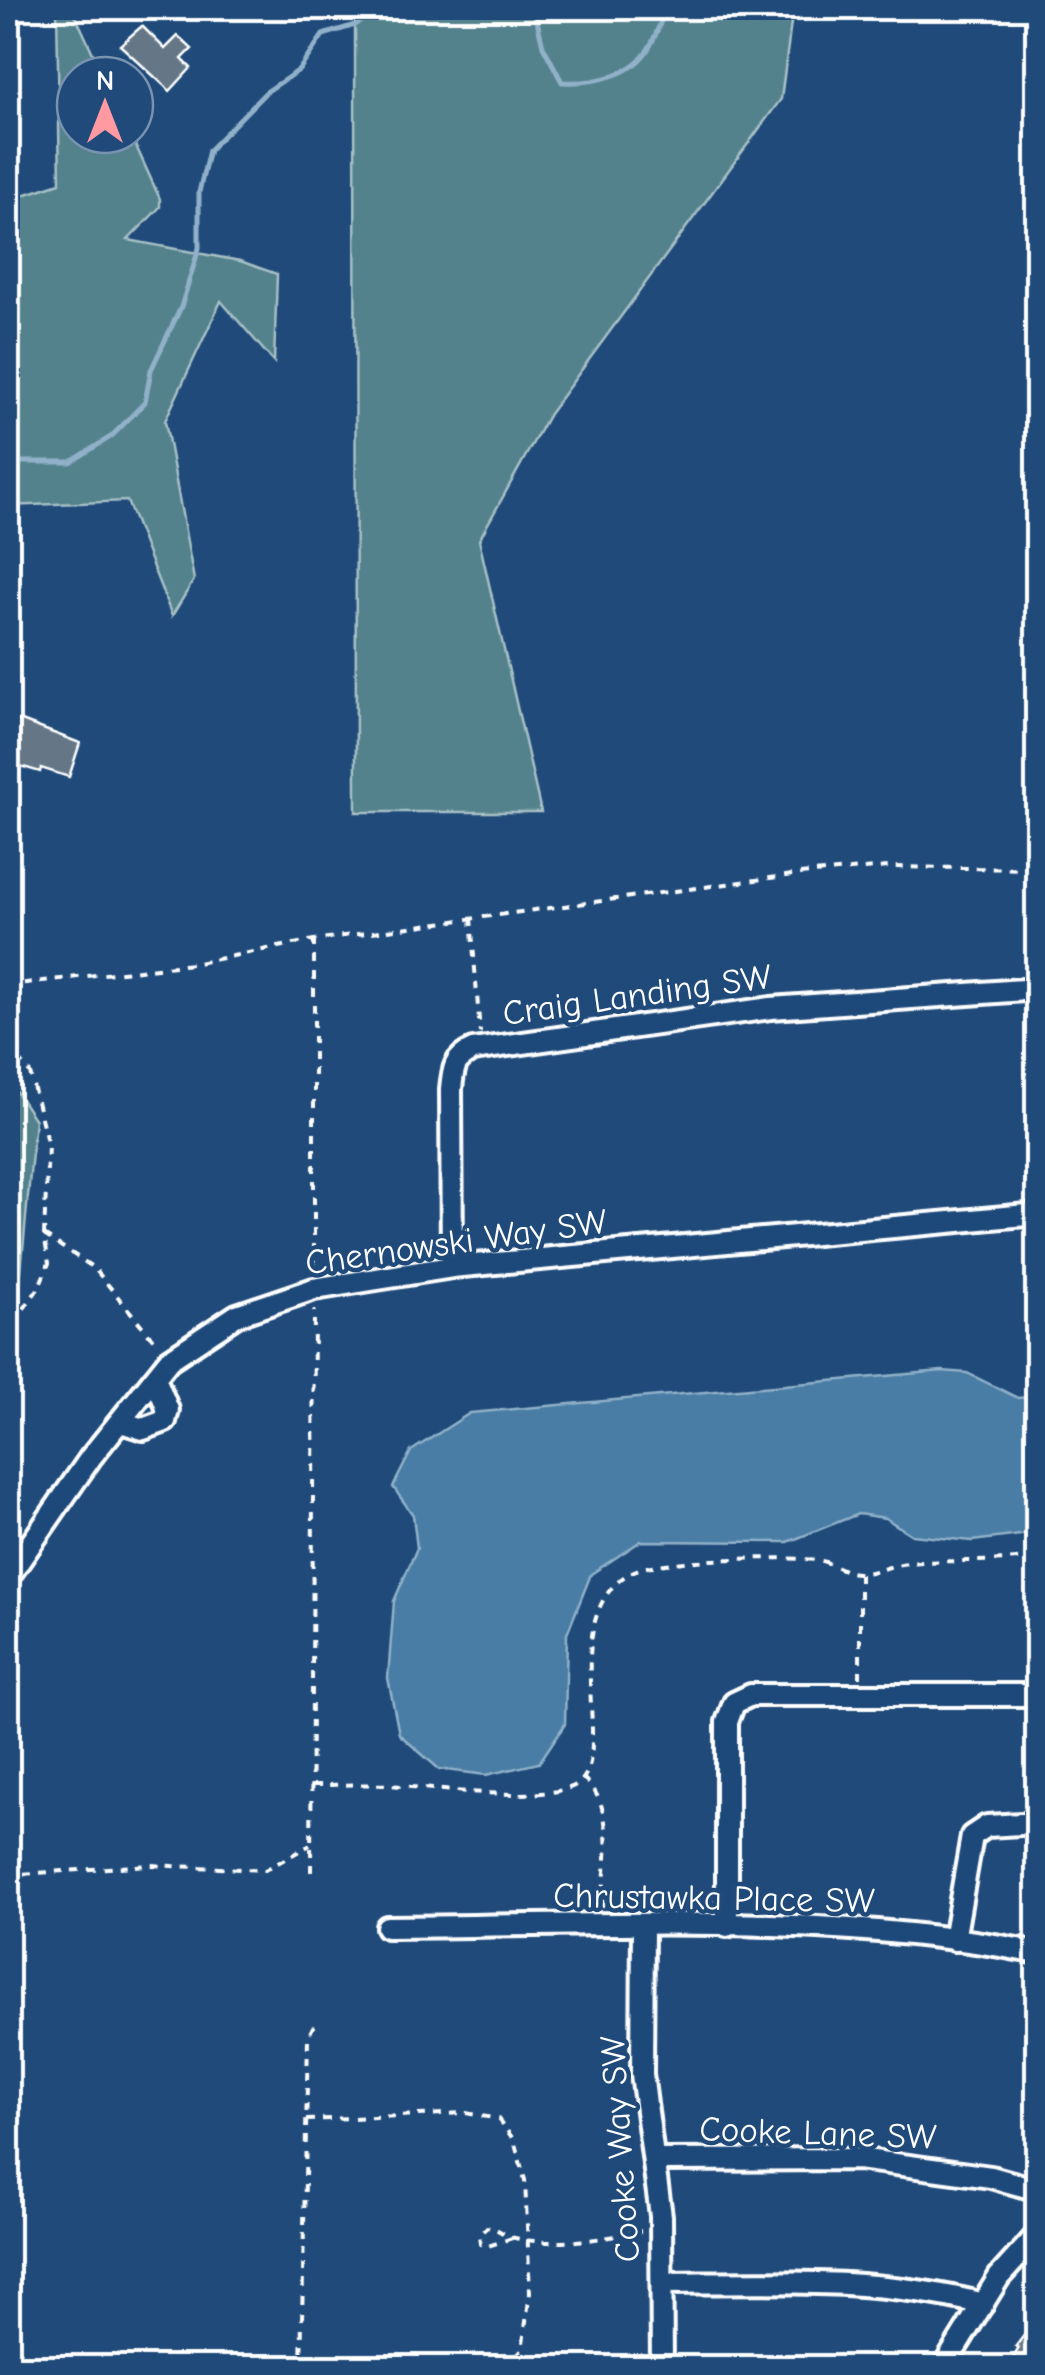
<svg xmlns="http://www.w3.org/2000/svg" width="1045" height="2375" font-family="'Comic Neue',sans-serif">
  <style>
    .green { fill: #52828c; stroke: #a8c0c6; stroke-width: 2.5 }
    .water { fill: #487da5; stroke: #91b1c9; stroke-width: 2.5 }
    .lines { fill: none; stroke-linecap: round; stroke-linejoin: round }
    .stream { stroke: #91b1c9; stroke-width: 5 }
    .building { fill: #657786; stroke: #fff; stroke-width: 2.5 }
    .minor-casing { stroke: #fff; stroke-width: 28 }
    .path { stroke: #fff; stroke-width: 4; stroke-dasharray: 8 8; stroke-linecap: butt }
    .minor { stroke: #1f4a7a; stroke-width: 20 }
    .labels { text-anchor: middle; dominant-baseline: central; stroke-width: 9; stroke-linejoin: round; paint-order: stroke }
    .street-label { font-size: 35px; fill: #fff; stroke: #1f4a7a }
  </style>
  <rect width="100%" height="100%" fill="#1f4a7a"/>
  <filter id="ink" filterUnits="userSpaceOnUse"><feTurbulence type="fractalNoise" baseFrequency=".01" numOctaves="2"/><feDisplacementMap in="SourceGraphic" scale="20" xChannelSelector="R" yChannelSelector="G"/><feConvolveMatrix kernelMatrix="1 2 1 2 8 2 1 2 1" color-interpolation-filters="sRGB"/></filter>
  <g filter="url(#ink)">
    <g class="green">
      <path d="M57 8H72L103 75H75V135H131L160 199V207L128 240 240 261 277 274 274 362 221 301 165 421 194 580 172 616 127 501 8 506V200L60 183Z"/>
      <path d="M355 8H793L781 99 549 414 479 540 541 812H356Z"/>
      <path d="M8 1080 35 1120 20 1282 8 1291Z"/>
    </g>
    <path class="water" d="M942 1371 967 1373 1018 1398 1037 1396V1533L972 1541 912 1535 885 1518 858 1514 788 1542 641 1541 591 1574 567 1634 565 1724 539 1763 486 1775 439 1769 399 1734 388 1678 394 1601 417 1548 413 1515 393 1487 411 1451 470 1413Z"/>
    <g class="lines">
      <g class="stream">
        <path d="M534 8 543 46 562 82C593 84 634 76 650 46 657 34 661 20 666 8"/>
        <path d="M8 462H71L112 436 145 402 151 370 181 307 199 248V192L209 150 266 92 299 70 323 35 355 25 379 8"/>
      </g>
    </g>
    <g class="building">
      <path d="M142 26 165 49 178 36 192 49 182 59 191 68 170 91 120 45Z"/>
      <path d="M19 720 80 743 69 777 41 768 40 772 17 765 8 770V737L14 734 10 725Z"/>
      <path d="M1038 2317V2368H1007L1019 2348 1016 2346Z"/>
    </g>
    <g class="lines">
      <g class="minor-casing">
        <g id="minor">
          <path d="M452 1267 451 1089C453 1069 454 1058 473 1050L771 1008 1038 989"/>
          <path d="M121 1422 143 1429 165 1421 168 1410 155 1378"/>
          <path d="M8 1577 91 1457 169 1360 237 1315 314 1289 452 1267 1038 1214"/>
          <path d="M643 1926 642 2074 661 2216 662 2368"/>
          <path d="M727 1926V1722L734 1703 751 1695H1038"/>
          <path d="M387 1927C598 1926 831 1911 1038 1953"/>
          <path d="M954 1940 972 1836 987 1826 1038 1823"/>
          <path d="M655 2160 858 2159 991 2177 1038 2190"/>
          <path d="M663 2283C771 2282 878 2277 983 2304"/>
          <path d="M943 2368 999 2277 1038 2234"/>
        </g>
      </g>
      <g class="path">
        <path d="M471 918 480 1033"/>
        <path d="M314 940V1270"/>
        <path d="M8 985 192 964 314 940 800 874 888 867 1038 869"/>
        <path d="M8 1046 30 1073 48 1146 44 1235 49 1263 38 1289 8 1331"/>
        <path d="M44 1235 94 1268 158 1345"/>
        <path d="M860 1574V1679"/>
        <path d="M583 1778C618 1807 604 1867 602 1907"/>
        <path d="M313 1785C339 1785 364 1784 389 1785 425 1787 561 1807 582 1780 593 1767 592 1745 592 1729 591 1677 577 1599 634 1571 658 1559 794 1555 822 1561 834 1564 845 1573 858 1573 875 1574 892 1564 909 1563 952 1559 995 1564 1038 1556"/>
        <path d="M311 1872 314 1310"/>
        <path d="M8 1875 149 1865 265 1870 310 1845"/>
        <path d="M306 2120 466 2113 498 2119 514 2140 525 2180 530 2293 522 2350 506 2368"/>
        <path d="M512 2238 488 2246 480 2244 479 2235 487 2227C499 2228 504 2236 515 2238 555 2247 603 2239 641 2231"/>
        <path d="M301 2368 308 2037 316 2021"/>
      </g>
      <use href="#minor" class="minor"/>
    </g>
  </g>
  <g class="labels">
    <g class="street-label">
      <text transform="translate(637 995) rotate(-8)">Craig Landing SW</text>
      <text transform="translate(456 1242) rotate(-8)">Chernowski Way SW</text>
      <text transform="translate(714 1898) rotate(1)">Chrustawka Place SW</text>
      <text transform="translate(818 2133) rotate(2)">Cooke Lane SW</text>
      <text transform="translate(620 2149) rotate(-94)">Cooke Way SW</text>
    </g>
  </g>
  <rect width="1045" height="2375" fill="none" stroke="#1f4a7a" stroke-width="40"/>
  <rect x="20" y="20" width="1005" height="2335" fill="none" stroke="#fff" stroke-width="4" filter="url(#ink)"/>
  <g transform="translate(105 105)"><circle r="48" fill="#1f4a7a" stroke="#7992af" stroke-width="2.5"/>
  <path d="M0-8L18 38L0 25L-18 38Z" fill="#ff9aa2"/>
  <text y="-15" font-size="28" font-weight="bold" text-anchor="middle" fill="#ffffff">N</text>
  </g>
</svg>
